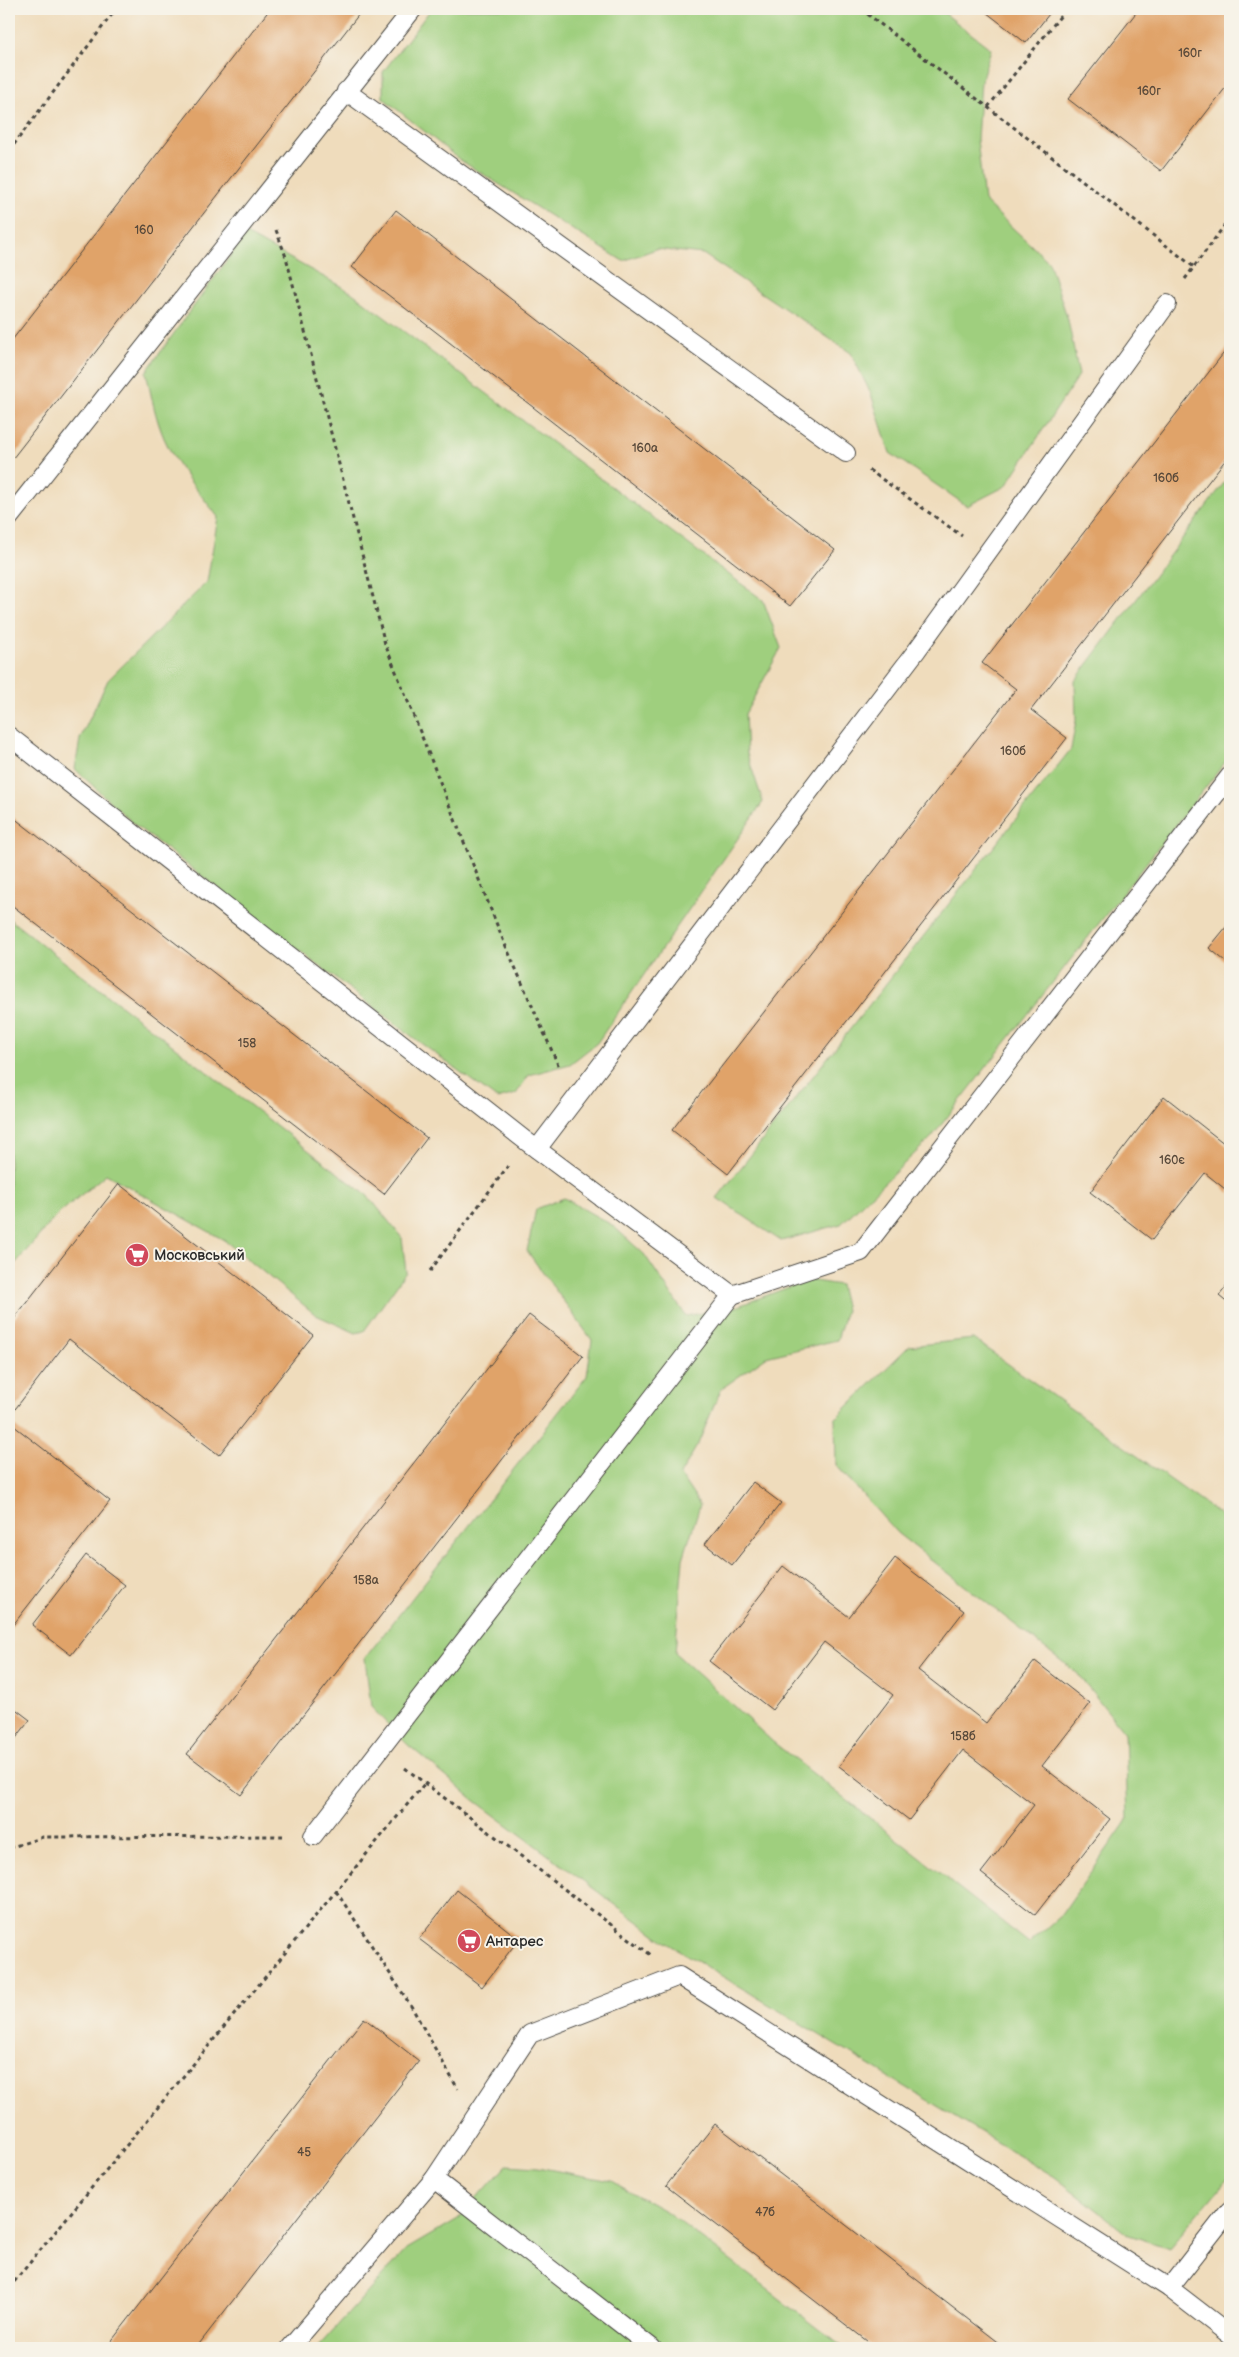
<svg xmlns="http://www.w3.org/2000/svg" width="1239" height="2357" font-family="'Balsamiq Sans',sans-serif">
  <style>
    .green { fill: #9fcf7e; stroke: #657d54 }
    .building { fill: #e0a369 }
    .lines { fill: none; stroke-linecap: round; stroke-linejoin: round }
    .lane-casing { stroke: #484641; stroke-width: 20 }
    .path { stroke: #484641; stroke-width: 3; stroke-dasharray: 4 4; stroke-linecap: butt }
    .lane { stroke: #fff; stroke-width: 18 }
    .labels { text-anchor: middle; dominant-baseline: central; stroke-width: 4; stroke-linejoin: round; paint-order: stroke }
    .number-label { font-size: 12px; fill: #58493a }
    .poi-label { font-size: 15px; fill: #2b2b2b; stroke: #f7f3e8; text-anchor: start }
  </style>
  <rect width="100%" height="100%" fill="#f7f3e8"/>
  <filter id="ink" filterUnits="userSpaceOnUse"><feTurbulence type="fractalNoise" baseFrequency=".02" numOctaves="2"/><feDisplacementMap in="SourceGraphic" scale="10" xChannelSelector="R" yChannelSelector="G"/><feConvolveMatrix kernelMatrix="1 2 1 2 8 2 1 2 1" color-interpolation-filters="sRGB"/></filter>
  <filter id="wash" filterUnits="userSpaceOnUse"><feTurbulence type="fractalNoise" baseFrequency=".0096" numOctaves="4" result="noise"/><feDisplacementMap in="SourceGraphic" scale="20" xChannelSelector="R" yChannelSelector="G"/><feGaussianBlur stdDeviation="1.12" result="paint"/><feColorMatrix in="noise" values="0 0 0 0 0 0 0 0 0 0 0 0 0 0 0 0 0 1.4 0 .05"/><feComposite in="paint" operator="in"/></filter>
  <g filter="url(#wash)">
    <rect width="100%" height="100%" fill="#efdcbc"/>
    <g class="green">
      <path d="M431 9H939L991 49 981 82 977 139 984 201 1049 262 1068 320 1079 375 1006 486 967 506 890 453 871 394 851 353 703 254 656 249 623 261 460 160 383 98V72Z"/>
      <path d="M246 234 351 292 763 600 781 648 745 714 747 754 763 802 597 1043 570 1064 529 1075 516 1094 497 1099 418 1041 135 825 75 769 80 739 108 680 207 582 218 517C199 492 177 468 164 438 155 417 151 394 146 372Z"/>
      <path d="M1230 475V756L931 1138 841 1224 781 1241 717 1198 1071 749 1076 721 1075 681Z"/>
      <path d="M9 919 369 1197 402 1238 406 1272 364 1331 356 1333 316 1315 224 1240 106 1174 56 1216 9 1271Z"/>
      <path d="M564 1198 612 1225 644 1254 686 1316 738 1306 808 1280 840 1285 846 1310 837 1340 766 1357 721 1389 698 1444 680 1475 700 1505 683 1559 675 1653 773 1742 1029 1943 1061 1915 1128 1819 1125 1733 1077 1673 897 1533 836 1465 835 1419 909 1346 973 1339 1230 1522V1978C1225 1994 1219 2023 1230 2037V2176L1169 2248 1129 2235 1055 2177 667 1943 474 1800 407 1744 371 1707 365 1658 587 1376 592 1340 527 1251 536 1209Z"/>
      <path d="M507 2165 537 2167 611 2181 667 2212 844 2348H317L407 2249 458 2219Z"/>
    </g>
    <g id="blocks">
      <g class="building">
        <path d="M270 9H363L9 463V344Z"/>
        <path d="M982 9H1053L1026 43Z"/>
        <path d="M1139 9H1230V82L1161 171 1068 99Z"/>
        <path d="M396 210 835 550 790 606 352 267Z"/>
        <path d="M1230 345V454L1031 710 1067 738 728 1174 672 1130 1016 689 982 663Z"/>
        <path d="M9 814 427 1138 384 1194 9 903Z"/>
        <path d="M1227 926 1230 928V965L1209 948Z"/>
        <path d="M1164 1096 1230 1148V1193L1205 1173 1152 1240 1090 1192Z"/>
        <path d="M119 1184 313 1335 219 1455 69 1339 9 1417V1325Z"/>
        <path d="M1230 1282V1305L1219 1296Z"/>
        <path d="M529 1315 583 1356 241 1795 187 1754Z"/>
        <path d="M9 1422 110 1501 9 1630Z"/>
        <path d="M753 1482 781 1503 732 1565 705 1544Z"/>
        <path d="M86 1555 125 1585 71 1655 32 1625Z"/>
        <path d="M895 1558 964 1611 918 1670 986 1723 1035 1661 1090 1704 1042 1766 1110 1819 1035 1915 981 1873 1034 1805 963 1750 909 1820 839 1766 893 1695 824 1642 772 1710 709 1661 783 1566 849 1617Z"/>
        <path d="M9 1704 30 1720 9 1747Z"/>
        <path d="M457 1890 519 1939 482 1987 419 1939Z"/>
        <path d="M364 2018 419 2061 196 2348H106Z"/>
        <path d="M715 2124 762 2160 1005 2348H876L666 2186Z"/>
      </g>
    </g>
  </g>
  <g filter="url(#ink)">
    <use href="#blocks" fill-opacity="0" stroke="#484641" stroke-width="1"/>
    <g class="lines">
      <g class="lane-casing">
        <g id="lane">
          <path d="M346 91 846 453"/>
          <path d="M9 518 413 9"/>
          <path d="M9 736 526 1141 732 1295 313 1836"/>
          <path d="M537 1149 917 650 1167 304"/>
          <path d="M732 1295 861 1252 1230 776"/>
          <path d="M434 2179 652 2348"/>
          <path d="M1169 2288 1230 2210"/>
          <path d="M290 2348 434 2179 530 2034 679 1976 1169 2288 1230 2335"/>
        </g>
      </g>
      <g class="path">
        <path d="M861 9 1194 267"/>
        <path d="M988 107 1066 9"/>
        <path d="M9 151 116 9"/>
        <path d="M276 230 286 257 385 644 501 935 559 1067"/>
        <path d="M1185 279 1230 218"/>
        <path d="M869 470 962 536"/>
        <path d="M430 1271 508 1166"/>
        <path d="M405 1768 651 1955"/>
        <path d="M9 1848 43 1837 283 1836"/>
        <path d="M336 1891 411 2006 458 2089"/>
        <path d="M9 2288 425 1783"/>
      </g>
      <use href="#lane" class="lane"/>
    </g>
  </g>
  <defs>
    <g id="supermarket-disc" transform="scale(1.25)"><circle r="9.5" fill="#d1495b" stroke="#f7f3e8"/><path d="M-6-5.5h2.5l.6 2H6L4.5 2H-2.5L-4.4-4H-6ZM-1.5 3.2a1.3 1.3 0 1 0 .1 0ZM3 3.2a1.3 1.3 0 1 0 .1 0Z" fill="#fff"/></g>
  </defs>
  <g fill-rule="evenodd">
    <use href="#supermarket-disc" x="137" y="1255"/>
    <use href="#supermarket-disc" x="469" y="1941"/>
  </g>
  <g class="labels">
    <g class="number-label">
      <text x="1190" y="53">160г</text>
      <text x="1149" y="91">160г</text>
      <text x="144" y="230">160</text>
      <text x="645" y="448">160а</text>
      <text x="1166" y="478">160б</text>
      <text x="1013" y="751">160б</text>
      <text x="247" y="1043">158</text>
      <text x="1172" y="1160">160є</text>
      <text x="366" y="1580">158а</text>
      <text x="963" y="1736">158б</text>
      <text x="304" y="2152">45</text>
      <text x="765" y="2212">47б</text>
    </g>
    <g class="poi-label">
      <text x="154" y="1255">Московський</text>
      <text x="486" y="1941">Антарес</text>
    </g>
  </g>
  <rect width="1239" height="2357" fill="none" stroke="#f7f3e8" stroke-width="30"/>
</svg>
